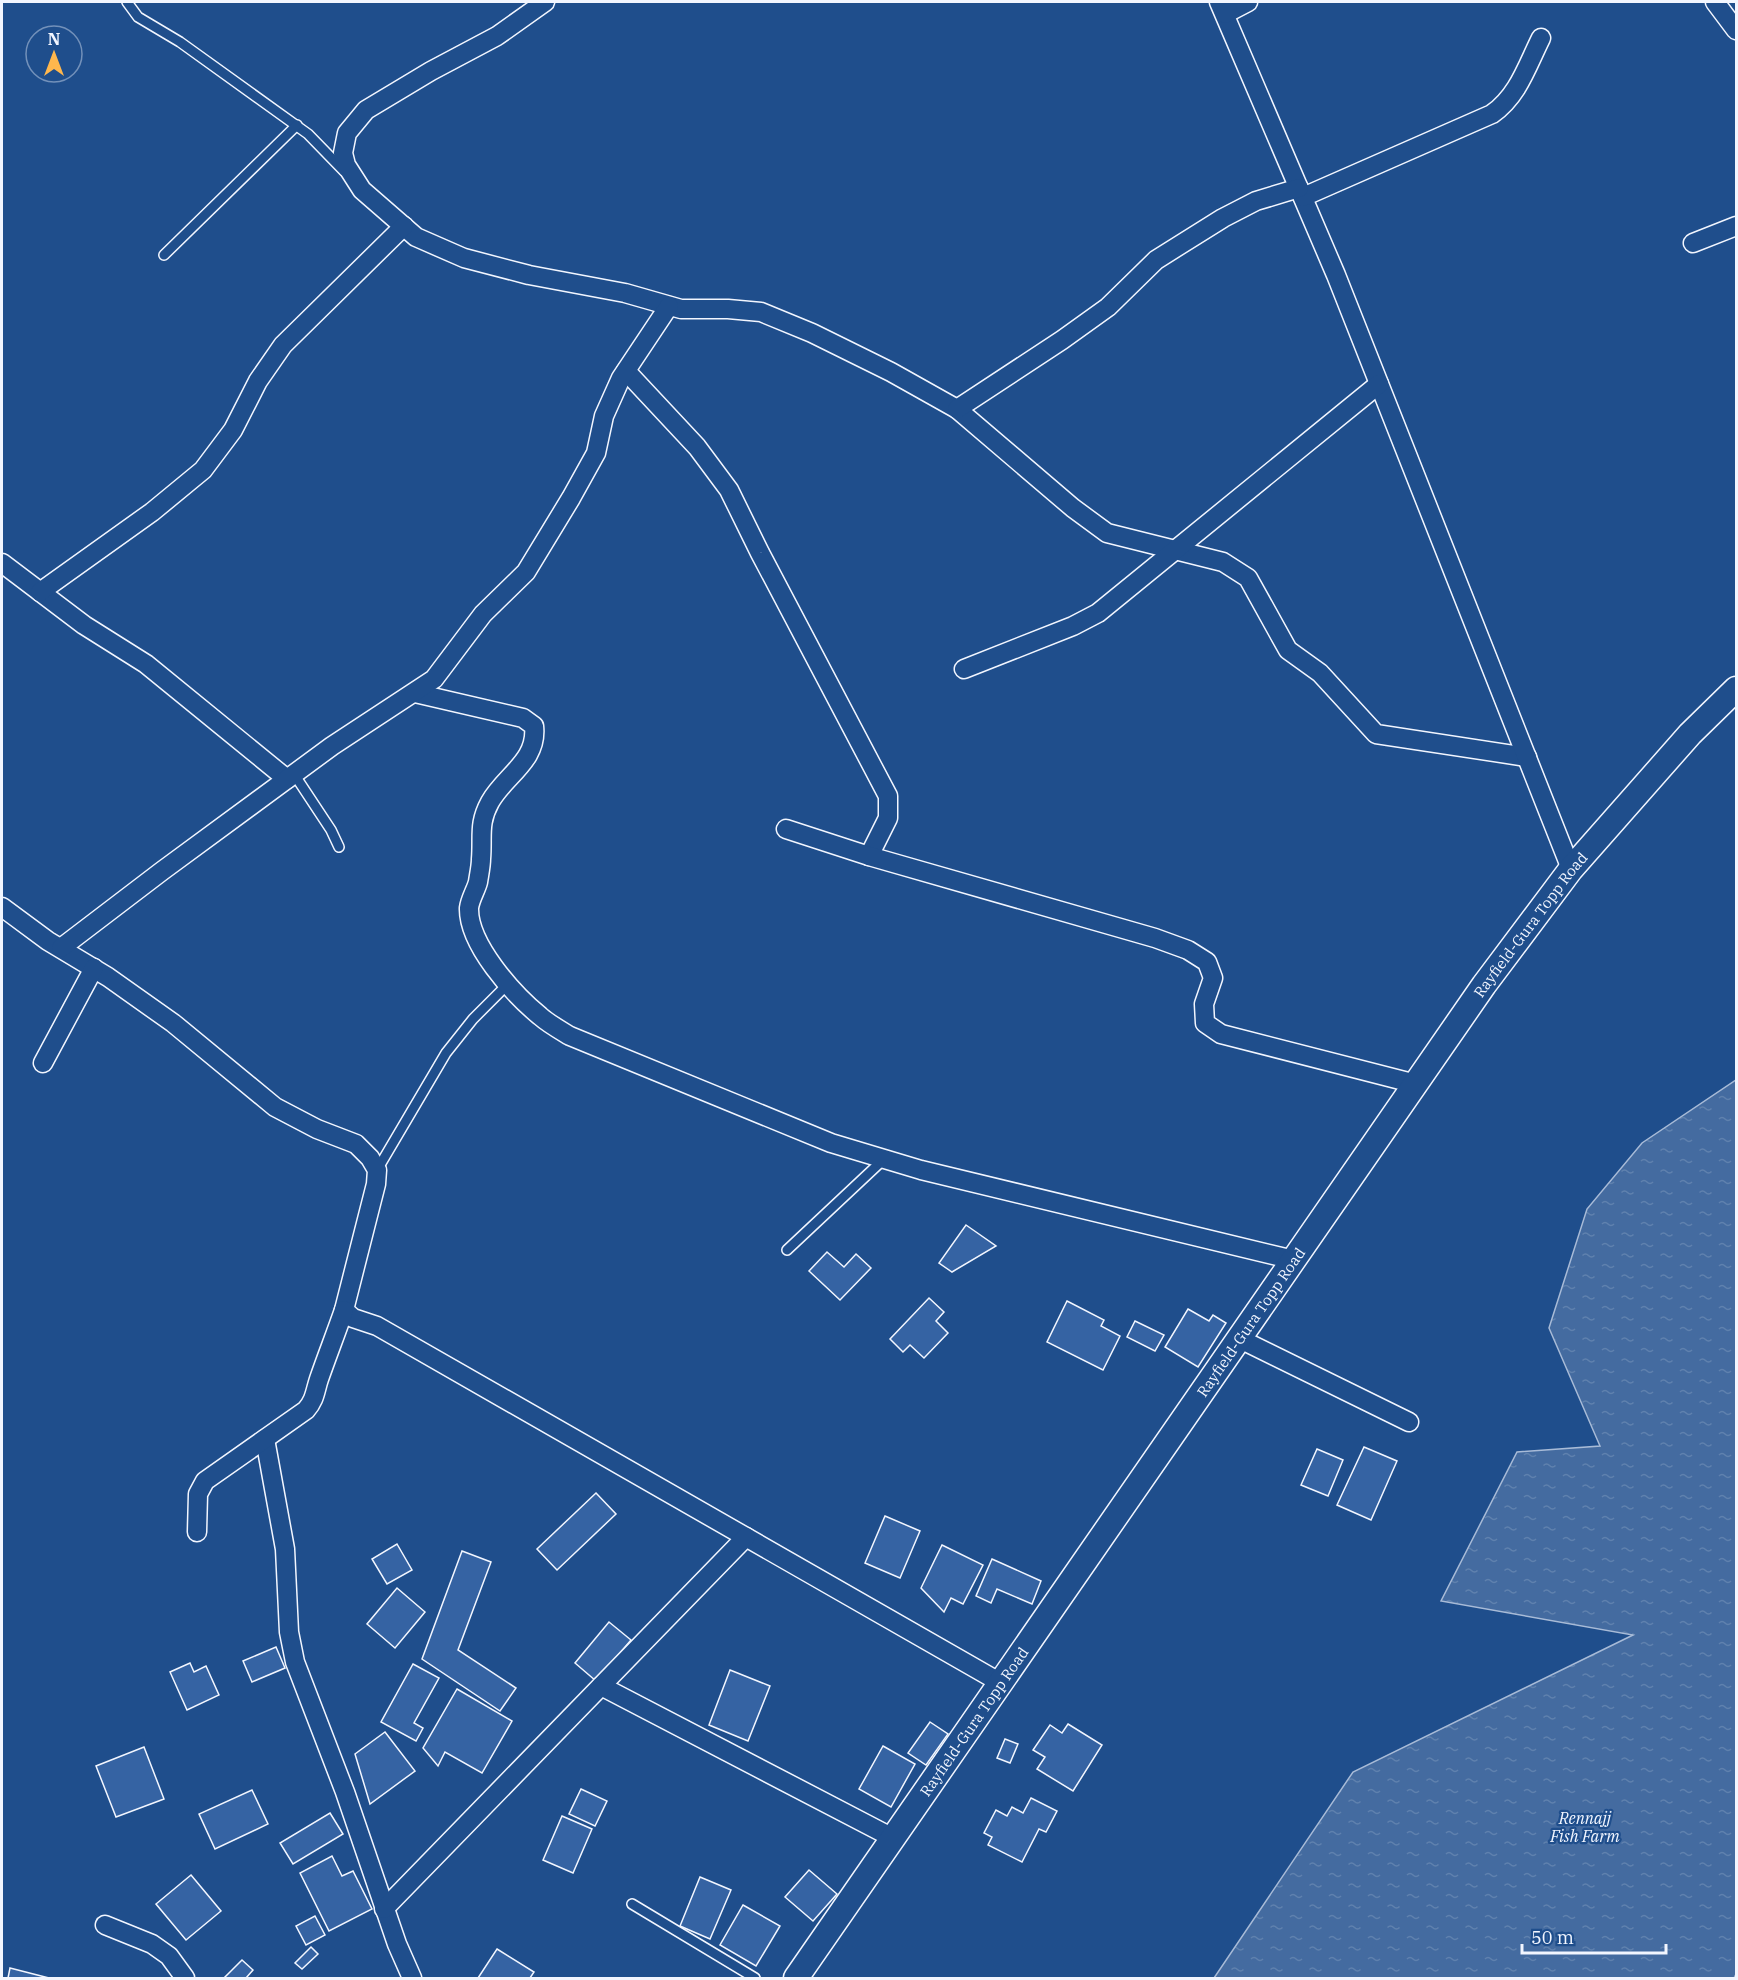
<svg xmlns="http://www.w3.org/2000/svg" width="1738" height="1980" font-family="'IBM Plex Serif',serif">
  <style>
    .water { fill: url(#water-ripples); stroke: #a8bbd7; stroke-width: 1.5 }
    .building { fill: #3563a3; stroke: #f2f6ff; stroke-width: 1.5 }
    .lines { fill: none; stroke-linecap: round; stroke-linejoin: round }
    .lane-casing { stroke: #f2f6ff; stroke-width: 12 }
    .street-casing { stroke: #f2f6ff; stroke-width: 21 }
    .secondary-casing { stroke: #f2f6ff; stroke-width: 27 }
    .lane { stroke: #1f4e8c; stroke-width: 9 }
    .street { stroke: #1f4e8c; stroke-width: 18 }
    .secondary { stroke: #1f4e8c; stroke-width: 24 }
    .labels { text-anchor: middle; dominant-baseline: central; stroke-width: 4.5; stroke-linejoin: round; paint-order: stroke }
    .street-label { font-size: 15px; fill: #f2f6ff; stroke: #1f4e8c }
    .water-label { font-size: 16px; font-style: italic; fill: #f2f6ff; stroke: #1f4e8c }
  </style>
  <defs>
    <pattern id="water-ripples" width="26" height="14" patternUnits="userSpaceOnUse" patternTransform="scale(1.5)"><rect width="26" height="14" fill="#446ba0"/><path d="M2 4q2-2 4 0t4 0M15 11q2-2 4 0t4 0" fill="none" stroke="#5f81ae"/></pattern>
  </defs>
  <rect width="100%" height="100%" fill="#1f4e8c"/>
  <path class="water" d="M1736 1080V1974L1734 1978H1214L1353 1772 1633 1635 1441 1601 1517 1452 1600 1446 1549 1328 1587 1209 1642 1143Z"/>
  <g class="building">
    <path d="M966 1225 996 1246 952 1272 939 1263Z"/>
    <path d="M827 1252 844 1267 856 1254 871 1268 840 1300 809 1271Z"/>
    <path d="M929 1298 944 1312 936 1321 948 1333 924 1358 910 1345 903 1352 890 1339Z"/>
    <path d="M1067 1301 1104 1320 1101 1326 1120 1336 1103 1370 1047 1342Z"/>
    <path d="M1188 1309 1209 1321 1213 1315 1226 1323 1198 1367 1165 1347Z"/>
    <path d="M1135 1321 1164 1335 1155 1351 1127 1337Z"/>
    <path d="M1364 1447 1397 1461 1371 1520 1337 1505Z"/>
    <path d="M1317 1449 1343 1460 1328 1496 1301 1485Z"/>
    <path d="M596 1493 616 1514 557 1570 537 1549Z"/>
    <path d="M885 1516 920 1531 900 1578 865 1563Z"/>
    <path d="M397 1544 412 1570 387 1584 372 1559Z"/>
    <path d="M942 1545 983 1565 963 1604 951 1598 944 1612 921 1588Z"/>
    <path d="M462 1551 491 1562 458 1650 516 1688 500 1711 422 1659Z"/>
    <path d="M992 1559 1041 1581 1032 1604 997 1589 991 1603 976 1596Z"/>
    <path d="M397 1588 425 1612 395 1648 367 1624Z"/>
    <path d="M609 1622 631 1640 596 1681 575 1663Z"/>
    <path d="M276 1647 285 1668 252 1682 243 1661Z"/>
    <path d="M190 1663 194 1672 206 1666 219 1695 187 1710 170 1672Z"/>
    <path d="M413 1664 439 1678 414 1723 423 1728 416 1741 381 1722Z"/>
    <path d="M730 1670 770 1686 748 1741 709 1725Z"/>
    <path d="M457 1689 512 1721 482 1773 445 1752 438 1766 423 1748Z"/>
    <path d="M930 1722 948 1734 926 1765 908 1753Z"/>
    <path d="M1068 1724 1102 1745 1073 1791 1037 1769 1045 1757 1033 1750 1050 1725 1062 1733Z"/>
    <path d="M385 1732 415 1771 370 1804 355 1754Z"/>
    <path d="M1005 1739 1018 1744 1010 1763 997 1758Z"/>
    <path d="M883 1746 915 1764 891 1807 859 1789Z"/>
    <path d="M144 1747 164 1799 116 1817 96 1766Z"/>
    <path d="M581 1789 607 1801 595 1826 569 1814Z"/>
    <path d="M252 1790 268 1824 215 1849 199 1814Z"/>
    <path d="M1031 1798 1057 1811 1046 1832 1039 1829 1022 1862 988 1845 992 1837 984 1833 996 1810 1007 1816 1012 1807 1023 1813Z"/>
    <path d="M330 1813 343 1834 293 1864 280 1843Z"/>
    <path d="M562 1816 592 1829 573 1873 543 1860Z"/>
    <path d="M332 1856 342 1876 353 1871 372 1909 329 1931 300 1873Z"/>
    <path d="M809 1870 837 1894 813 1921 785 1897Z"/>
    <path d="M191 1875 221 1911 186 1940 156 1904Z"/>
    <path d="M700 1877 731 1890 710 1939 680 1926Z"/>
    <path d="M743 1905 780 1926 756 1966 720 1945Z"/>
    <path d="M315 1916 325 1935 306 1945 296 1926Z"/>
    <path d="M311 1947 318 1954 302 1969 295 1963Z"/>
    <path d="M497 1949 534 1972 530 1978H478Z"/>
    <path d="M242 1960 253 1970 246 1978H224Z"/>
    <path d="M10 1968 49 1978H8Z"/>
  </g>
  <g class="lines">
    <g class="lane-casing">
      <g id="lane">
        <path d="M127 2 138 17 180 42 308 134 344 171"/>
        <path d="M164 255 297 125"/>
        <path d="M294 774 331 830 339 847"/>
        <path d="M377 1170 446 1053 473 1019 508 984"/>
        <path d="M787 1250 884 1159"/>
        <path d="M632 1904 755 1978"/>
      </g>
    </g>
    <g class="street-casing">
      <g id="street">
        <path d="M545 2 497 36 431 71 366 110 347 133 343 153 346 165 362 190 416 237 464 258 529 275 625 293 681 309H728L761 312 812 333 891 372 957 409 1073 508 1107 533 1223 562 1248 578 1288 650 1320 673 1376 734 1527 757"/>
        <path d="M1219 2 1336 275 1571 869"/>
        <path d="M1715 2 1736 30"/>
        <path d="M1225 14 1248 2"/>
        <path d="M1303 197 1492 114C1518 96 1527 66 1541 38"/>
        <path d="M1693 243 1736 226"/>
        <path d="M626 371 697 447 729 490 760 553 888 796V818L869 856"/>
        <path d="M957 409 1062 340 1108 307 1156 260 1223 218 1256 201 1299 188"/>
        <path d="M2 563 84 625 146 664 287 779"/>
        <path d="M40 592 152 512 203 470 233 430 258 381 283 345 404 226"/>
        <path d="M964 669 1073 626 1098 613 1379 384"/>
        <path d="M415 693 523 718 534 726C538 761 505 775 490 802 478 824 483 836 481 859 481 866 479 875 478 882 476 890 470 899 469 908 468 944 513 994 540 1016 549 1024 560 1030 570 1036L831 1143 921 1170 1294 1260"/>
        <path d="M786 829 869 856 1155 938 1188 950 1207 962 1213 978 1204 1004 1205 1023 1221 1034 1416 1084"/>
        <path d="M2 907 48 941 108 977 173 1023 275 1107 317 1129 356 1144 370 1158 377 1170 376 1184 344 1310 353 1318 377 1326 1001 1683"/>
        <path d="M61 948 162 871 332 746 434 679 483 614 526 572 571 498 596 453 604 416 621 378 669 306"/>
        <path d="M43 1063 94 968"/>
        <path d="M1240 1339 1409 1422"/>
        <path d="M265 1439 285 1549 289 1632 295 1662 345 1792 397 1944 412 1978"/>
        <path d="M197 1532 198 1494 205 1481 306 1410C315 1400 315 1391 319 1379 327 1356 336 1333 344 1310"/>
        <path d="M601 1686 893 1838"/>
        <path d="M384 1909 746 1537"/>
        <path d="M105 1925 152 1944 169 1956 185 1978"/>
      </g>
    </g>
    <g class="secondary-casing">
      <g id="secondary">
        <path id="s1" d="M796 1978 1484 985 1571 869 1690 734 1736 689"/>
      </g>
    </g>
    <use href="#lane" class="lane"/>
    <use href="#street" class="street"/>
    <use href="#secondary" class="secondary"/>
  </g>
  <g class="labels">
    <g class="street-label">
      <text stroke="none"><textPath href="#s1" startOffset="1284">Rayfield-Gura Topp Road</textPath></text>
      <text stroke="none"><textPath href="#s1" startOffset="798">Rayfield-Gura Topp Road</textPath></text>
      <text stroke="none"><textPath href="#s1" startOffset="312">Rayfield-Gura Topp Road</textPath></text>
    </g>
    <g class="water-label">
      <text x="1585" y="1818">Rennajj<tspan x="1585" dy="18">Fish Farm</tspan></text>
    </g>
  </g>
  <rect width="1738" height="1980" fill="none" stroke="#f2f6ff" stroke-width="6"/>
  <g transform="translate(54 54)"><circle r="28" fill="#1f4e8c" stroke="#7391ba" stroke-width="1.5"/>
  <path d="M0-4.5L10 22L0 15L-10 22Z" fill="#ffb74d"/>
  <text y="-9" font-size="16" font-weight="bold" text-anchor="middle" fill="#f2f6ff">N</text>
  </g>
  <path d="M1522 1944v9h144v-9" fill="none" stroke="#f2f6ff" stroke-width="3"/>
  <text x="1531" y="1944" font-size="18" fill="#f2f6ff" stroke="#1f4e8c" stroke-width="4.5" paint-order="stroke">50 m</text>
</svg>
